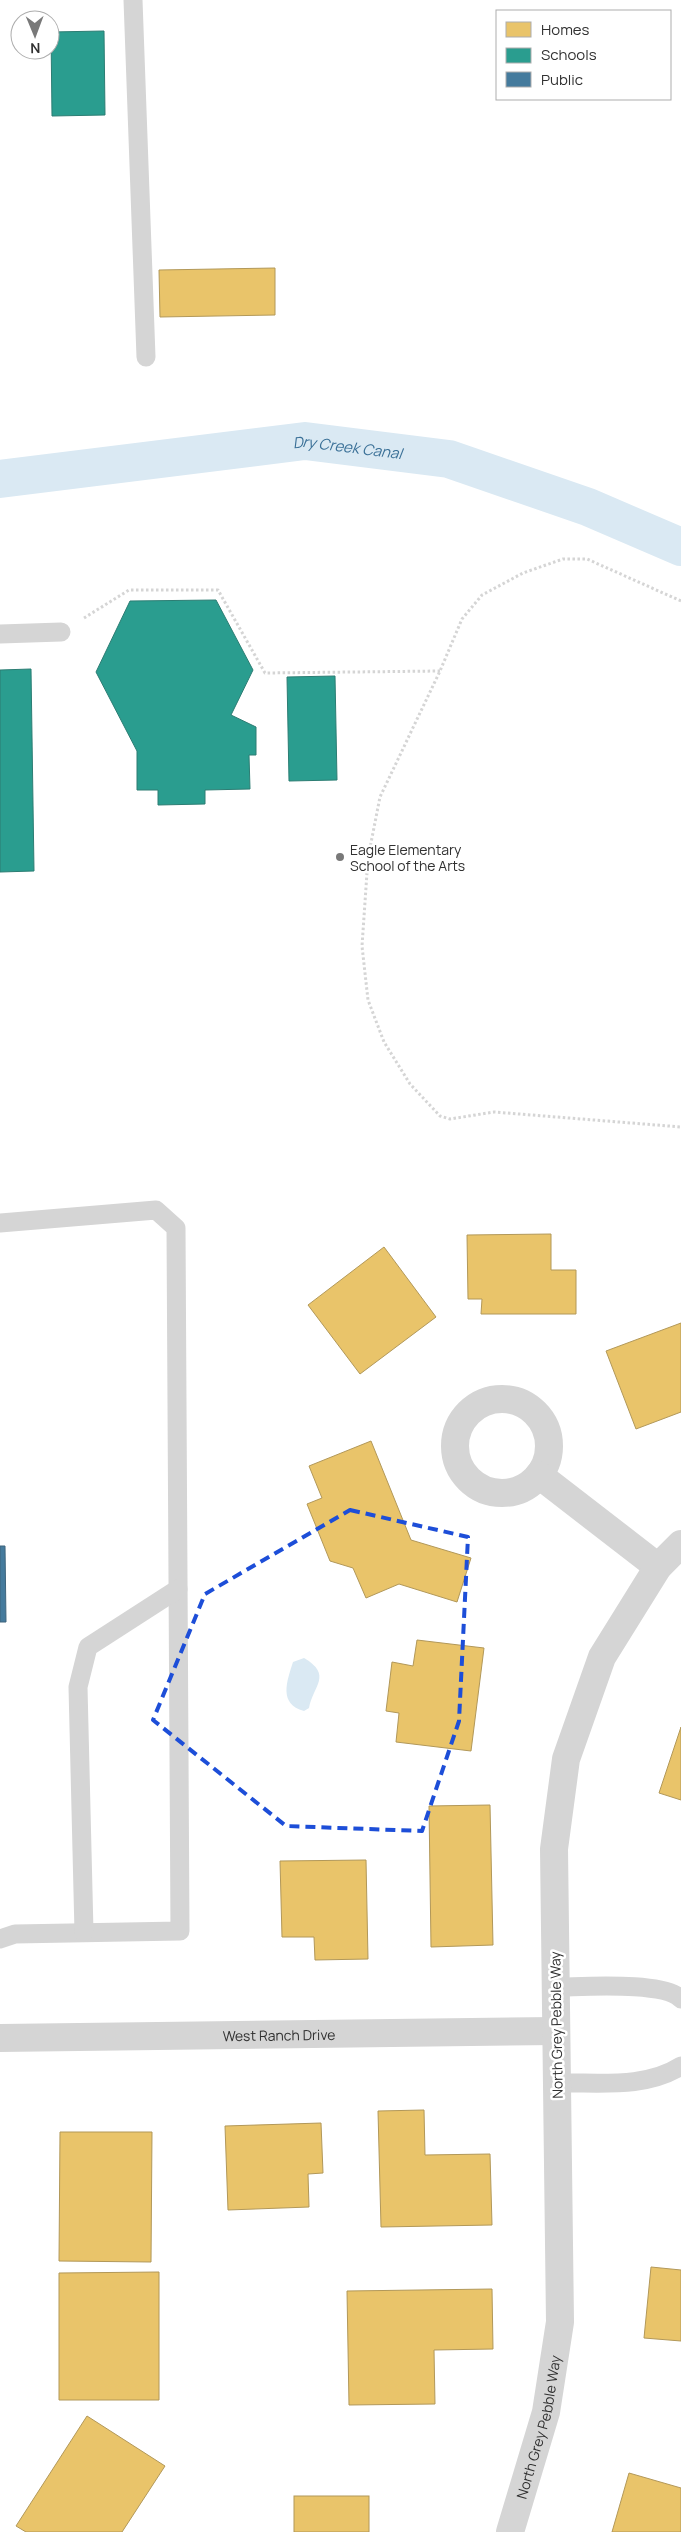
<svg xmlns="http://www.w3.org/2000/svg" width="681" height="2532" font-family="Manrope,sans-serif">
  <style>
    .water { fill: #dae9f3 }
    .homes { fill: #e9c46a; stroke: #b29859 }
    .schools { fill: #2a9d8f; stroke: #2c7d73 }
    .public { fill: #457b9d; stroke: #3f657d }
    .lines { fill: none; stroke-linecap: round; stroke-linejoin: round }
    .canal { stroke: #dae9f3; stroke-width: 38 }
    .path { stroke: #d5d5d5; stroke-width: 3; stroke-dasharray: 2.5 2.5; stroke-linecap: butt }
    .service { stroke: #d5d5d5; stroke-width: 19 }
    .minor { stroke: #d5d5d5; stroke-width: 28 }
    .marked { fill: none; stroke: #1d4ed8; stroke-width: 4; stroke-dasharray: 10 6; stroke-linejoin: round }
    .poi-dot { fill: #797979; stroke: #fff; stroke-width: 2 }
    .labels { text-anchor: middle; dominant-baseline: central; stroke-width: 5; stroke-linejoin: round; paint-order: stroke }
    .poi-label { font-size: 14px; fill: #313131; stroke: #fff; text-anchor: start }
    .street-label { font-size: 14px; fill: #313131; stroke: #fff }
    .water-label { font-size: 15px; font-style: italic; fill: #3a7097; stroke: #fff }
  </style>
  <rect width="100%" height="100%" fill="#fff"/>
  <path class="water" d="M304 1658C333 1675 313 1686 309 1708L304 1711C278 1704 287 1681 293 1662Z"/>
  <g class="homes">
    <path d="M275 268V315L160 317 159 270Z"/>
    <path d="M551 1234V1270H576V1314H481L482 1299H468L467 1235Z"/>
    <path d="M384 1247 436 1317 360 1374 308 1305Z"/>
    <path d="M681 1323V1412L636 1429 606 1351Z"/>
    <path d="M371 1441 411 1540 471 1558 457 1602 399 1584 366 1598 353 1568 330 1561 307 1504 322 1498 309 1466Z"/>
    <path d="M417 1640 484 1648 471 1751 396 1742 399 1713 386 1711 392 1662 413 1666Z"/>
    <path d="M681 1727V1800L659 1793Z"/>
    <path d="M490 1805 493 1945 431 1947 429 1806Z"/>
    <path d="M366 1860 368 1959 315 1960 314 1937H282L280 1861Z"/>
    <path d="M424 2110 425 2155 490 2154 492 2225 381 2227 378 2111Z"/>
    <path d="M321 2123 323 2173 308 2174 309 2207 228 2210 225 2126Z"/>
    <path d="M60 2132H152L151 2262 59 2261Z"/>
    <path d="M651 2267 681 2270V2341L644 2338Z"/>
    <path d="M159 2272V2400H59V2273Z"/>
    <path d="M492 2289 493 2349 434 2350 435 2404 349 2405 347 2291Z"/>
    <path d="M87 2416 165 2466 122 2532H26L16 2526Z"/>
    <path d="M629 2473 681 2488V2532H612Z"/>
    <rect x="294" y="2496" width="75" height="36"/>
  </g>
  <g class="schools">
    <path d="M104 31 105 115 52 116 51 32Z"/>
    <path d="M216 600 253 670 231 715 256 727V755H249L250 789 205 790V804L158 805V790H137V751L96 672 130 601Z"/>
    <path d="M31 669 34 871 0 872V670Z"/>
    <path d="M335 676 337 780 289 781 287 677Z"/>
  </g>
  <path class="public" d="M0 1546H5L6 1622H0Z"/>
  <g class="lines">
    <path class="canal" id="s1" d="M0 479 305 441 449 459 588 507 681 547"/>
    <g class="path">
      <path d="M681 601 587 559H563L523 573 482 595 462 619 440 671 380 797 368 858 362 946 368 1000 384 1042 410 1084 440 1116 450 1119 494 1112 681 1127"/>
      <path d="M84 618 129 590H218L265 673 440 671"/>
    </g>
    <g class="service">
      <path d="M133 0 146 357"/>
      <path d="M0 634 61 632"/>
      <path d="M0 1223 156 1210 176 1228 180 1931 15 1934 0 1939"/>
      <path d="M84 1932 78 1687 88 1647 178 1589"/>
      <path d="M556 1987C582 1987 664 1981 681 1999"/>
      <path d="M557 2083C598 2082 645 2089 681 2066"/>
    </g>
    <g class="minor">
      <circle cx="502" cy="1446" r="47"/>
      <path d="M539 1475 658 1567"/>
      <path id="s2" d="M0 2038 556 2031"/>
      <path id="s3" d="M510 2532 546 2412 560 2322 554 1849 566 1759 602 1657 658 1567 681 1544"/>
    </g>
  </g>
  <path class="marked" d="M350 1510 468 1537 459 1721 422 1831 286 1826 153 1720 205 1594Z"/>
  <circle class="poi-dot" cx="340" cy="857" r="5"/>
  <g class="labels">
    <g class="poi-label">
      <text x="350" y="849">Eagle Elementary<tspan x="350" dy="16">School of the Arts</tspan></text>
    </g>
    <g class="street-label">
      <text transform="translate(556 2025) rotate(-91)">North Grey Pebble Way</text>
      <text stroke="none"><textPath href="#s2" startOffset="279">West Ranch Drive</textPath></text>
      <text stroke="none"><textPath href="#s3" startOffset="109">North Grey Pebble Way</textPath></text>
    </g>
    <g class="water-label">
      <text stroke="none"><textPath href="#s1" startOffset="350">Dry Creek Canal</textPath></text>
    </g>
  </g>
  <rect x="496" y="10" width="175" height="90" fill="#ffffff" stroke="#adadad"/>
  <rect x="506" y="22" width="25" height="15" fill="#e9c46a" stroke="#adadad"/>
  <text x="541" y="35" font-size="15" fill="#313131">Homes</text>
  <rect x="506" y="48" width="25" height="15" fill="#2a9d8f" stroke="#adadad"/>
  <text x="541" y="60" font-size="15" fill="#313131">Schools</text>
  <rect x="506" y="72" width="25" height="15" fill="#457b9d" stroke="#adadad"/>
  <text x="541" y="85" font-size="15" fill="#313131">Public</text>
  <g transform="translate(35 35) rotate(179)"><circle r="24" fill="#ffffff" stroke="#adadad"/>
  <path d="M0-4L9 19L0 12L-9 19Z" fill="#797979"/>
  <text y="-8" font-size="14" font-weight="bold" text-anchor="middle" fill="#313131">N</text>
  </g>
</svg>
